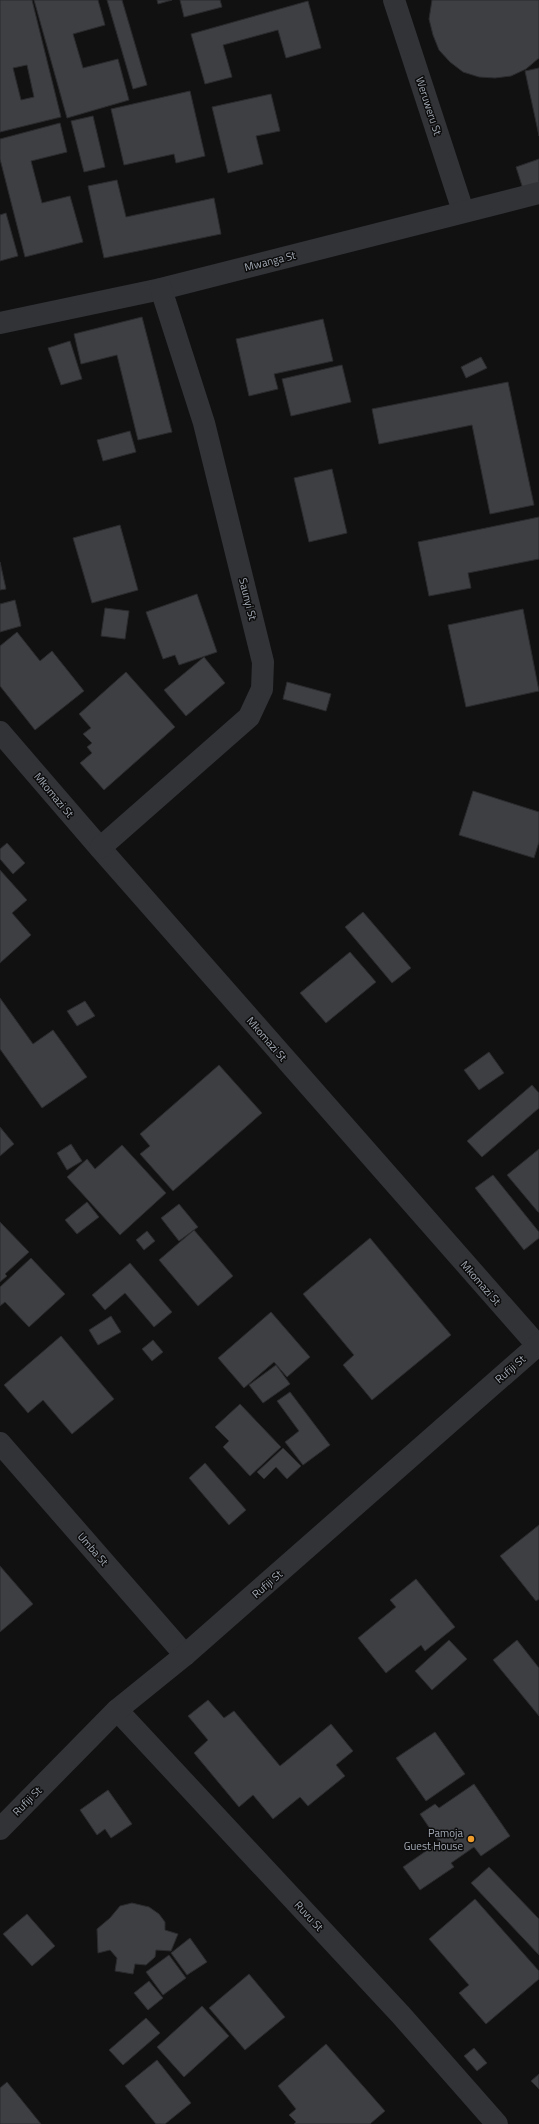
<svg xmlns="http://www.w3.org/2000/svg" width="539" height="2124" font-family="'Titillium Web',sans-serif">
  <style>
    .building { fill: #3d3f42; stroke: #2b2b2e; fill-rule: evenodd }
    .lines { fill: none; stroke-linecap: round; stroke-linejoin: round }
    .minor { stroke: #323337; stroke-width: 22 }
    .poi-dot { fill: #ee9c2c; stroke: #0c0c0d; stroke-width: 1.5 }
    .labels { text-anchor: middle; dominant-baseline: central; stroke-width: 3; stroke-linejoin: round; paint-order: stroke }
    .street-label { font-size: 11px; fill: #a2a9b3; stroke: #0c0c0d }
    .poi-label { font-size: 11px; fill: #a2a9b3; stroke: #0c0c0d; text-anchor: end }
  </style>
  <rect width="100%" height="100%" fill="#111112"/>
  <g class="building">
    <path d="M0 0H32L61 117 0 132ZM27 65 34 97 21 100 13 68Z"/>
    <path d="M34 0H98L105 25 73 34 83 68 118 59 129 100 67 118Z"/>
    <path d="M107 0H122L147 85 133 89Z"/>
    <path d="M157 0H172L158 4Z"/>
    <path d="M180 0H220L222 7 184 17Z"/>
    <path d="M432 0H539V58L526 69 511 76 495 78 479 77 463 72 450 62 439 50 433 35 429 19Z"/>
    <path d="M308 1 321 48 286 58 278 30 223 45 232 77 205 84 191 34Z"/>
    <path d="M539 68V136L525 71Z"/>
    <path d="M190 91 205 156 176 163 174 154 124 165 111 109Z"/>
    <path d="M271 94 280 131 256 136 263 164 228 173 212 107Z"/>
    <path d="M93 116 105 167 84 172 71 121Z"/>
    <path d="M60 123 67 152 31 161 42 203 70 196 83 242 25 257 0 159V139Z"/>
    <path d="M539 159V187L524 192 516 167Z"/>
    <path d="M117 180 126 217 214 198 221 234 104 258 88 186Z"/>
    <path d="M6 213 18 256 0 261V215Z"/>
    <path d="M142 317 172 432 138 440 117 355 81 364 74 334Z"/>
    <path d="M323 319 333 361 274 374 278 389 249 396 236 339Z"/>
    <path d="M70 341 82 379 61 385 48 348Z"/>
    <path d="M481 357 487 368 466 378 461 367Z"/>
    <path d="M342 365 351 402 291 416 282 379Z"/>
    <path d="M508 382 534 505 490 514 472 425 379 444 372 409Z"/>
    <path d="M130 431 136 452 103 461 97 440Z"/>
    <path d="M332 469 347 533 309 542 294 478Z"/>
    <path d="M539 517V559L468 573 471 588 429 596 418 542Z"/>
    <path d="M120 525 138 590 92 603 73 538Z"/>
    <path d="M0 562 6 589 0 590Z"/>
    <path d="M197 594 217 652 179 665 175 655 163 659 146 612Z"/>
    <path d="M15 600 21 626 0 632V604Z"/>
    <path d="M105 608 129 611 125 639 101 636Z"/>
    <path d="M523 609 539 691 466 707 448 625Z"/>
    <path d="M17 632 40 661 52 651 84 691 35 730 0 686V646Z"/>
    <path d="M204 657 225 683 186 716 164 690Z"/>
    <path d="M126 672 175 727 104 790 80 763 92 753 87 747 92 743 83 734 91 728 79 714Z"/>
    <path d="M287 682 331 694 326 711 283 699Z"/>
    <path d="M473 791 539 812V842L534 858 459 835Z"/>
    <path d="M7 843 25 863 13 874 0 859V849Z"/>
    <path d="M0 870 27 900 12 913 31 935 0 963Z"/>
    <path d="M363 912 411 968 392 983 345 927Z"/>
    <path d="M350 952 376 982 326 1023 300 993Z"/>
    <path d="M0 998 33 1044 53 1030 87 1077 42 1108 0 1049Z"/>
    <path d="M85 1001 95 1016 77 1026 67 1011Z"/>
    <path d="M489 1052 504 1073 479 1090 464 1070Z"/>
    <path d="M219 1065 262 1113 173 1191 140 1154 150 1146 140 1134Z"/>
    <path d="M532 1085 539 1093V1108L482 1157 467 1141Z"/>
    <path d="M0 1127 14 1144 0 1156Z"/>
    <path d="M71 1144 82 1161 67 1170 57 1153Z"/>
    <path d="M122 1145 166 1193 120 1235 67 1177 87 1159 95 1169Z"/>
    <path d="M539 1149V1212H538L507 1175Z"/>
    <path d="M493 1175 539 1232V1238L524 1250 475 1188Z"/>
    <path d="M87 1202 99 1217 77 1234 65 1220Z"/>
    <path d="M179 1204 198 1227 179 1241 161 1218Z"/>
    <path d="M0 1222 29 1252 5 1274 7 1276 0 1282Z"/>
    <path d="M194 1230 233 1276 198 1306 159 1260Z"/>
    <path d="M147 1231 155 1241 144 1250 136 1240Z"/>
    <path d="M370 1238 451 1335 372 1400 343 1365 354 1355 303 1294Z"/>
    <path d="M31 1258 65 1294 29 1327 5 1302 0 1306V1287Z"/>
    <path d="M130 1263 172 1312 154 1327 125 1293 105 1310 92 1295Z"/>
    <path d="M271 1312 310 1357 287 1377 274 1362 244 1388 218 1358Z"/>
    <path d="M111 1316 121 1332 98 1345 89 1330Z"/>
    <path d="M61 1336 114 1399 72 1434 43 1400 28 1413 4 1385Z"/>
    <path d="M153 1340 163 1352 152 1361 142 1349Z"/>
    <path d="M276 1365 290 1384 263 1403 249 1385Z"/>
    <path d="M290 1392 330 1445 303 1465 285 1442 299 1431 277 1401Z"/>
    <path d="M240 1404 281 1447 250 1476 223 1447 229 1441 215 1427Z"/>
    <path d="M283 1448 301 1466 287 1479 276 1467 264 1479 257 1472Z"/>
    <path d="M205 1463 246 1510 229 1525 189 1478Z"/>
    <path d="M539 1525V1599L536 1601 500 1556Z"/>
    <path d="M0 1566 33 1604 0 1632Z"/>
    <path d="M416 1579 455 1627 425 1651 421 1645 386 1673 358 1638 396 1607 390 1600Z"/>
    <path d="M449 1640 467 1659 432 1690 415 1671Z"/>
    <path d="M517 1640 539 1668V1716L493 1660Z"/>
    <path d="M208 1700 224 1718 234 1711 280 1766 331 1724 353 1751 336 1765 345 1776 308 1806 300 1797 273 1819 253 1795 239 1807 194 1753 208 1740 188 1716Z"/>
    <path d="M435 1732 465 1774 426 1801 396 1758Z"/>
    <path d="M474 1784 510 1836 481 1856 474 1847 451 1863 454 1867 420 1890 403 1867 439 1842 420 1814 435 1804 439 1808Z"/>
    <path d="M108 1790 132 1824 111 1838 105 1829 97 1835 80 1810Z"/>
    <path d="M489 1867 539 1919V1955L471 1883Z"/>
    <path d="M475 1899 539 1971V1979L486 2024 459 1993 469 1985 429 1939Z"/>
    <path d="M132 1903 149 1907 159 1914 165 1922V1930L178 1934 171 1951 156 1950 155 1957 146 1965 135 1964 133 1974 115 1971 117 1958 110 1950 98 1953 97 1929 110 1918 120 1906Z"/>
    <path d="M27 1914 55 1946 32 1966 3 1934Z"/>
    <path d="M190 1938 207 1962 187 1975 171 1953Z"/>
    <path d="M169 1955 186 1978 163 1995 146 1972Z"/>
    <path d="M249 1974 285 2017 245 2050 209 2008Z"/>
    <path d="M149 1981 163 1998 148 2010 134 1993Z"/>
    <path d="M202 2006 229 2036 184 2077 157 2047Z"/>
    <path d="M146 2018 160 2033 123 2065 109 2050Z"/>
    <path d="M326 2044 385 2111 370 2124H294L296 2122 289 2115 296 2109 278 2086Z"/>
    <path d="M474 2048 487 2063 477 2071 464 2056Z"/>
    <path d="M157 2060 191 2103 165 2124H156L125 2086Z"/>
    <path d="M539 2074V2089L531 2081Z"/>
    <path d="M7 2082 41 2124H0V2088Z"/>
  </g>
  <g class="lines">
    <g class="minor">
      <path d="M394 0 463 211"/>
      <path d="M0 323 161 289 539 193"/>
      <path d="M0 732 100 848 537 1345"/>
      <path d="M100 848 249 717 262 689 263 662 204 423 161 289"/>
      <path d="M0 1443 185 1655"/>
      <path d="M117 1710 401 2015 497 2124"/>
      <path d="M0 1829 117 1710 185 1655 539 1344"/>
    </g>
  </g>
  <circle class="poi-dot" cx="471" cy="1839" r="4"/>
  <g class="labels">
    <g class="street-label">
      <text transform="translate(429 106) rotate(72)">Weruweru St</text>
      <text transform="translate(270 261) rotate(-14)">Mwanga St</text>
      <text transform="translate(248 599) rotate(76)">Saunyi St</text>
      <text transform="translate(54 795) rotate(50)">Mkomazi St</text>
      <text transform="translate(267 1039) rotate(49)">Mkomazi St</text>
      <text transform="translate(481 1283) rotate(49)">Mkomazi St</text>
      <text transform="translate(510 1369) rotate(-41)">Rufiji St</text>
      <text transform="translate(93 1549) rotate(49)">Umba St</text>
      <text transform="translate(267 1584) rotate(-41)">Rufiji St</text>
      <text transform="translate(27 1801) rotate(-45)">Rufiji St</text>
      <text transform="translate(309 1916) rotate(47)">Ruvu St</text>
    </g>
    <g class="poi-label">
      <text x="463" y="1833">Pamoja<tspan x="463" dy="13">Guest House</tspan></text>
    </g>
  </g>
</svg>
